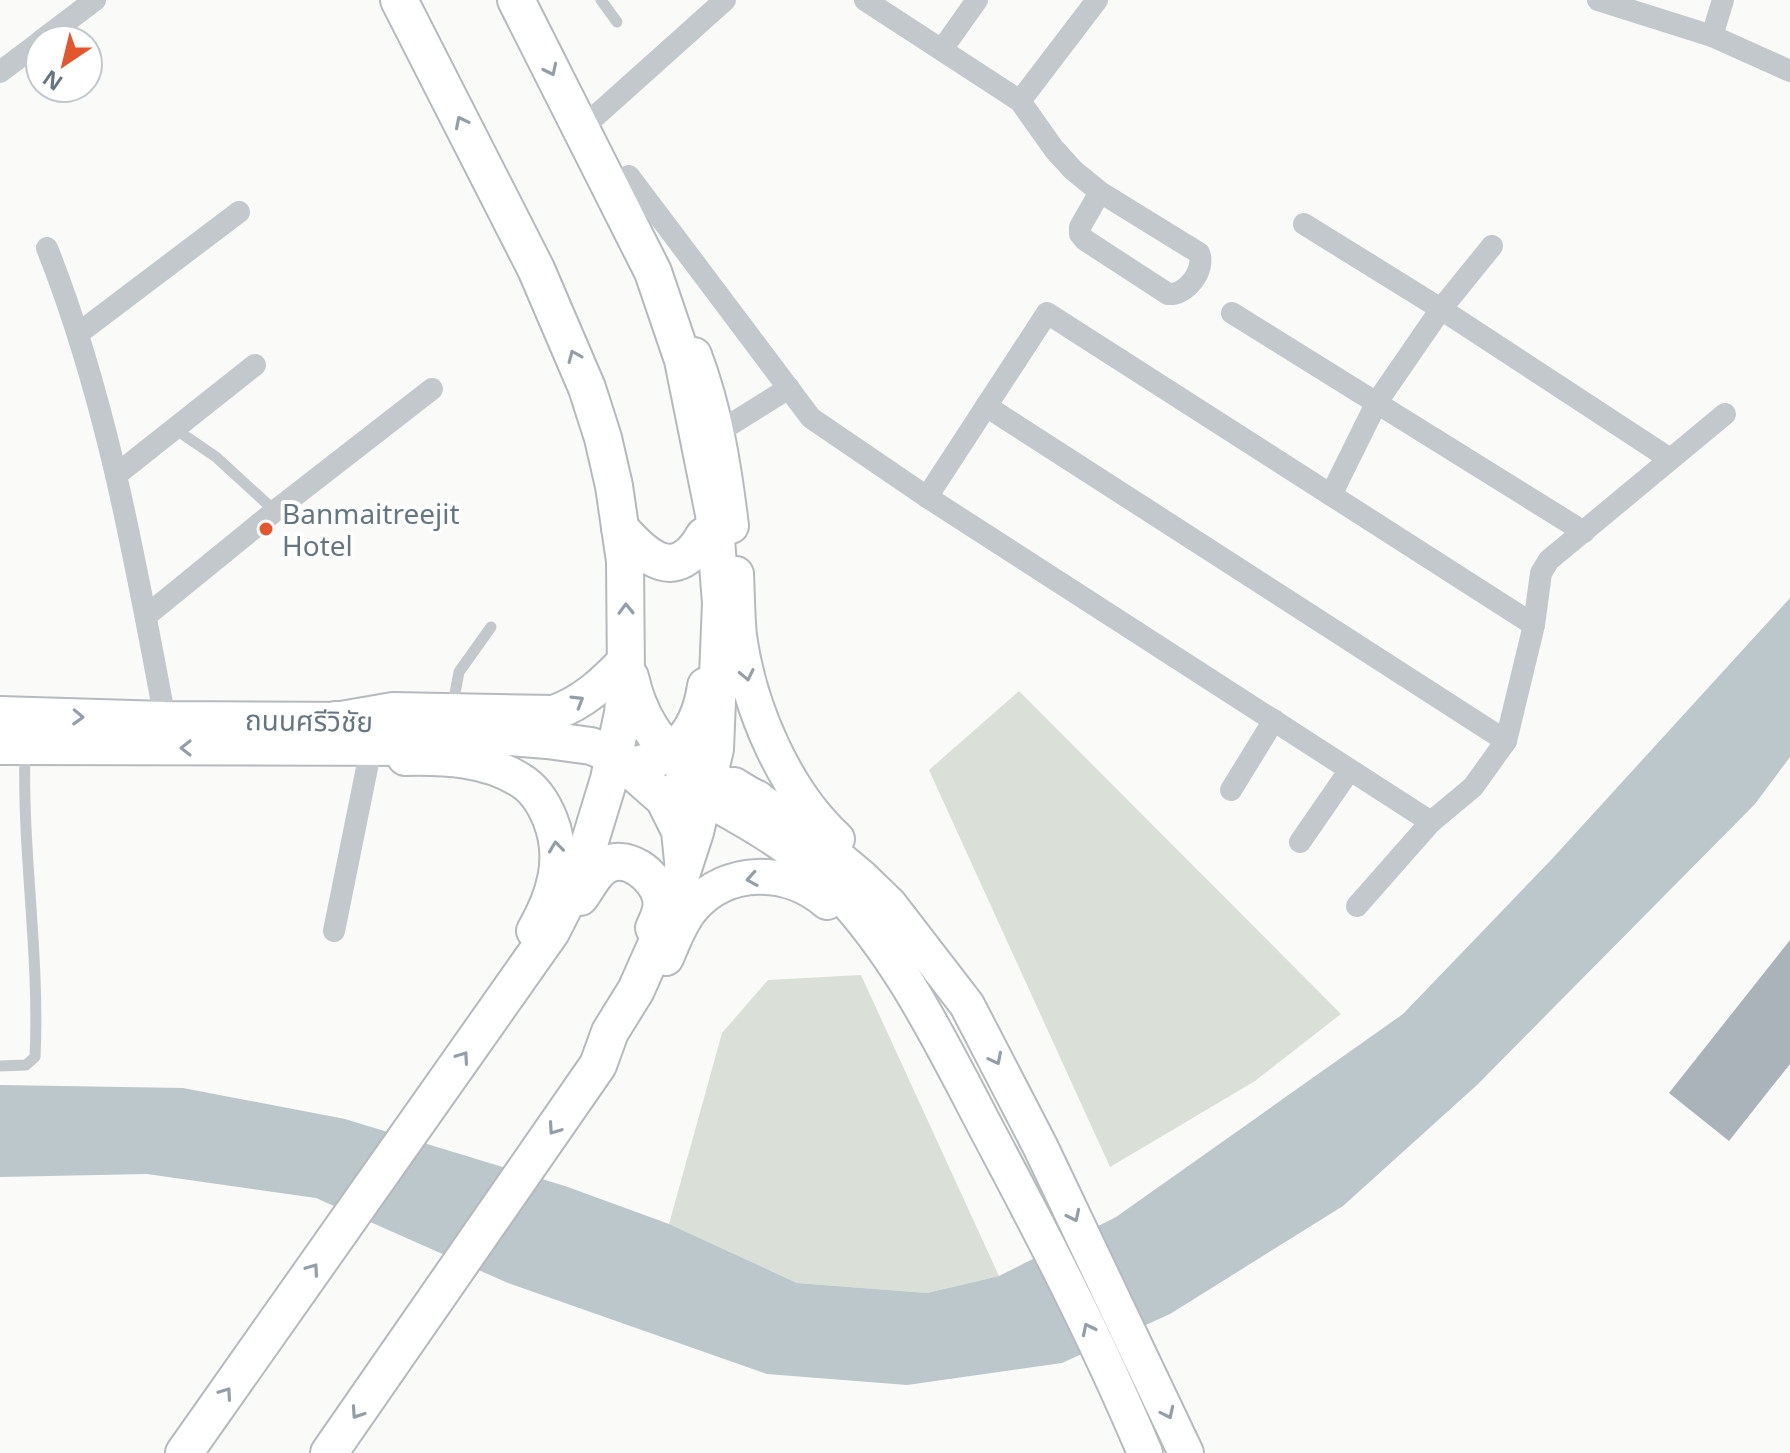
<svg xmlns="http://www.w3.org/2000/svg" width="1790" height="1453" font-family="'Noto Sans','Noto Sans Thai',sans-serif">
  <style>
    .green { fill: #dadfd7 }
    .water { fill: #bbc7cb }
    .building { fill: #aab3b9 }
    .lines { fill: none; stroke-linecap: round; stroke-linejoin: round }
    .primary-casing { stroke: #b5babe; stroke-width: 38 }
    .trunk-casing { stroke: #b4b9bd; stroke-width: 40 }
    .service { stroke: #c3c8cc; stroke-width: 11 }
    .minor { stroke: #c3c8cc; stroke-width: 22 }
    .primary { stroke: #fff; stroke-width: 34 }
    .trunk { stroke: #fff; stroke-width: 36 }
    .oneway { stroke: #939fa8 }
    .poi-dot { fill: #e4572e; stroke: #fff; stroke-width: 3 }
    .labels { text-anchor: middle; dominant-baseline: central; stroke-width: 8; stroke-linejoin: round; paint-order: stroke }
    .poi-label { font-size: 28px; fill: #657683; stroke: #fff; text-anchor: start }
    .street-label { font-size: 28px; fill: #657683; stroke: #fff }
  </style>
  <rect width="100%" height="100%" fill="#fafaf8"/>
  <g class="green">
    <path d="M1019 691 1341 1014 1255 1081 1110 1167 929 770Z"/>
    <path d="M861 975 999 1276 927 1293 797 1283 669 1224 722 1033 768 980Z"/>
  </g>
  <path class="water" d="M1790 598V757L1755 804 1477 1085 1343 1206 1170 1314 1062 1363 907 1385 767 1374 508 1283 316 1198 147 1174 0 1177V1085L183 1088 345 1119 565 1186 669 1224 797 1283 927 1293 999 1276 1116 1217 1403 1014 1551 860Z"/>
  <path class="building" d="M1790 940V1064L1729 1141 1669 1093Z"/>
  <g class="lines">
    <g class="primary-casing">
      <g id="primary">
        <path d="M694 355C715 410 724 468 731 526"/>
        <path d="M736 574C737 595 737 616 739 636 749 707 784 790 837 839"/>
        <path d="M0 714 165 719 364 720"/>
        <path d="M341 719 393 710 554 713C584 702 604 683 626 660"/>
        <path d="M0 747 428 748"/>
        <path d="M405 758C444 757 487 759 520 780 535 789 544 804 550 819 566 859 554 896 534 931"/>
        <path d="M682 785C728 811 780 837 819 873 893 942 939 1038 985 1126 1042 1233 1098 1341 1145 1453"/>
        <path d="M734 785 765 804 823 845 860 876 890 905 967 1005 1040 1146 1186 1453"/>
        <path d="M666 958C673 942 680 922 692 908 727 867 788 868 827 902"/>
      </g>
    </g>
    <g class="trunk-casing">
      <g id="trunk">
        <path d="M620 528C647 559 676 584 704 536"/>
        <path d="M630 677C638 713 657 745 686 767"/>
        <path d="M336 720 388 731H433L547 740 591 746 614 755 664 799 680 831 683 861"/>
        <path d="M611 767C667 766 698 741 706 686"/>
        <path d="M682 784 720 783 757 799"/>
        <path d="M580 897C587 888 593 874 603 867 625 851 656 875 661 898 663 908 658 920 654 928"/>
        <path d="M184 1453 551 932 579 877 609 779 623 713 626 678 625 561 614 486 603 438 587 388 536 269 399 0"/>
        <path d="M329 1453 598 1065 610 1032 636 990 664 927 695 832 715 749 721 603 714 514 683 360 653 272 516 0"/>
      </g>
    </g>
    <g class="service">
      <path d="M601 0 617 22"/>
      <path d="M175 429 216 457 275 511"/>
      <path d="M452 709 459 672 491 627"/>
      <path d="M0 1066 26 1065 35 1057C40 955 22 853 25 752"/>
    </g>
    <g class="minor">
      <path d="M865 0 1020 101 1054 149 1073 170 1100 192 1080 227V234L1085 240 1168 294C1186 296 1206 270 1199 253L1100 192"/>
      <path d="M1598 0 1712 36 1723 0"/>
      <path d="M1712 36 1790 71"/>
      <path d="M42 40 95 0"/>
      <path d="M943 48 977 0"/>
      <path d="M0 72 40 42"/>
      <path d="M1020 101 1097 0"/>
      <path d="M580 130 725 0"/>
      <path d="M611 188 629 176 811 418 927 497 1431 822"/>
      <path d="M1304 224 1441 309 1670 459"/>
      <path d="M47 248C107 399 135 560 165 719"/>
      <path d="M1232 313 1584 532"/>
      <path d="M79 333 239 212"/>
      <path d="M986 406 1506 741"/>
      <path d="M717 433 789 388"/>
      <path d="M116 475 255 365"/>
      <path d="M1331 495 1377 402 1441 309 1492 246"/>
      <path d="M927 497 1047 313 1534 625"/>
      <path d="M146 616 275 511 432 389"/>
      <path d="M1231 790 1274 720"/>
      <path d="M1300 842 1349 771"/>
      <path d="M1357 906 1431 822 1473 787 1506 741 1534 625 1541 573 1549 560 1725 414"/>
      <path d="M334 931 369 758"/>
    </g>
    <use href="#primary" class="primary"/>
    <use href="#trunk" class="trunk"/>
  </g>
  <defs><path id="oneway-chevron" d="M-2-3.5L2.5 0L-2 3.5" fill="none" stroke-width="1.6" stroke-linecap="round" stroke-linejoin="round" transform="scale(2)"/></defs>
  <g class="oneway">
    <use href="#oneway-chevron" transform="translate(551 70) rotate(64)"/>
    <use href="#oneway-chevron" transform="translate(461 122) rotate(-117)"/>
    <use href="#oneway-chevron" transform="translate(574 356) rotate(-113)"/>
    <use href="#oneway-chevron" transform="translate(626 609) rotate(-91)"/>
    <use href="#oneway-chevron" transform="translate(747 675) rotate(78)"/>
    <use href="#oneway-chevron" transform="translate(578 701) rotate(-31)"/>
    <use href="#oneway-chevron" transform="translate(78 717) rotate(2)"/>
    <use href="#oneway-chevron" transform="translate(186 748) rotate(-180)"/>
    <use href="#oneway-chevron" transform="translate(556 847) rotate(-97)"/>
    <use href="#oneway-chevron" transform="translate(752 879) rotate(171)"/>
    <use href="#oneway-chevron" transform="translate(463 1057) rotate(-55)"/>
    <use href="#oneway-chevron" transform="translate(996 1059) rotate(63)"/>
    <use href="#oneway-chevron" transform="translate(554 1129) rotate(125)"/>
    <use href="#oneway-chevron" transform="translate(1074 1216) rotate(64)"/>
    <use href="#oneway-chevron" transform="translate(313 1269) rotate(-55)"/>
    <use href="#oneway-chevron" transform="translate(1088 1329) rotate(-116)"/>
    <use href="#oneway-chevron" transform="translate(226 1393) rotate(-55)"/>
    <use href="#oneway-chevron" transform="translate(357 1413) rotate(124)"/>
    <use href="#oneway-chevron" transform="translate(1168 1413) rotate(65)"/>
  </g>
  <circle class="poi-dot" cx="266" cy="529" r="8"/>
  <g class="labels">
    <g class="poi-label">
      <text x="282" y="513">Banmaitreejit<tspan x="282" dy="32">Hotel</tspan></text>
    </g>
    <g class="street-label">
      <text transform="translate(309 720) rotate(1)">ถนนศรีวิชัย</text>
    </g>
  </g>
  <g transform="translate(64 64) rotate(215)"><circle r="38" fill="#ffffff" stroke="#c1c8cd" stroke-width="2"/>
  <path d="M0-6L14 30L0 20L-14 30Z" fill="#e4572e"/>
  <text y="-12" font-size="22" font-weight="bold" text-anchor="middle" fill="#657683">N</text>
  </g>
</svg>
